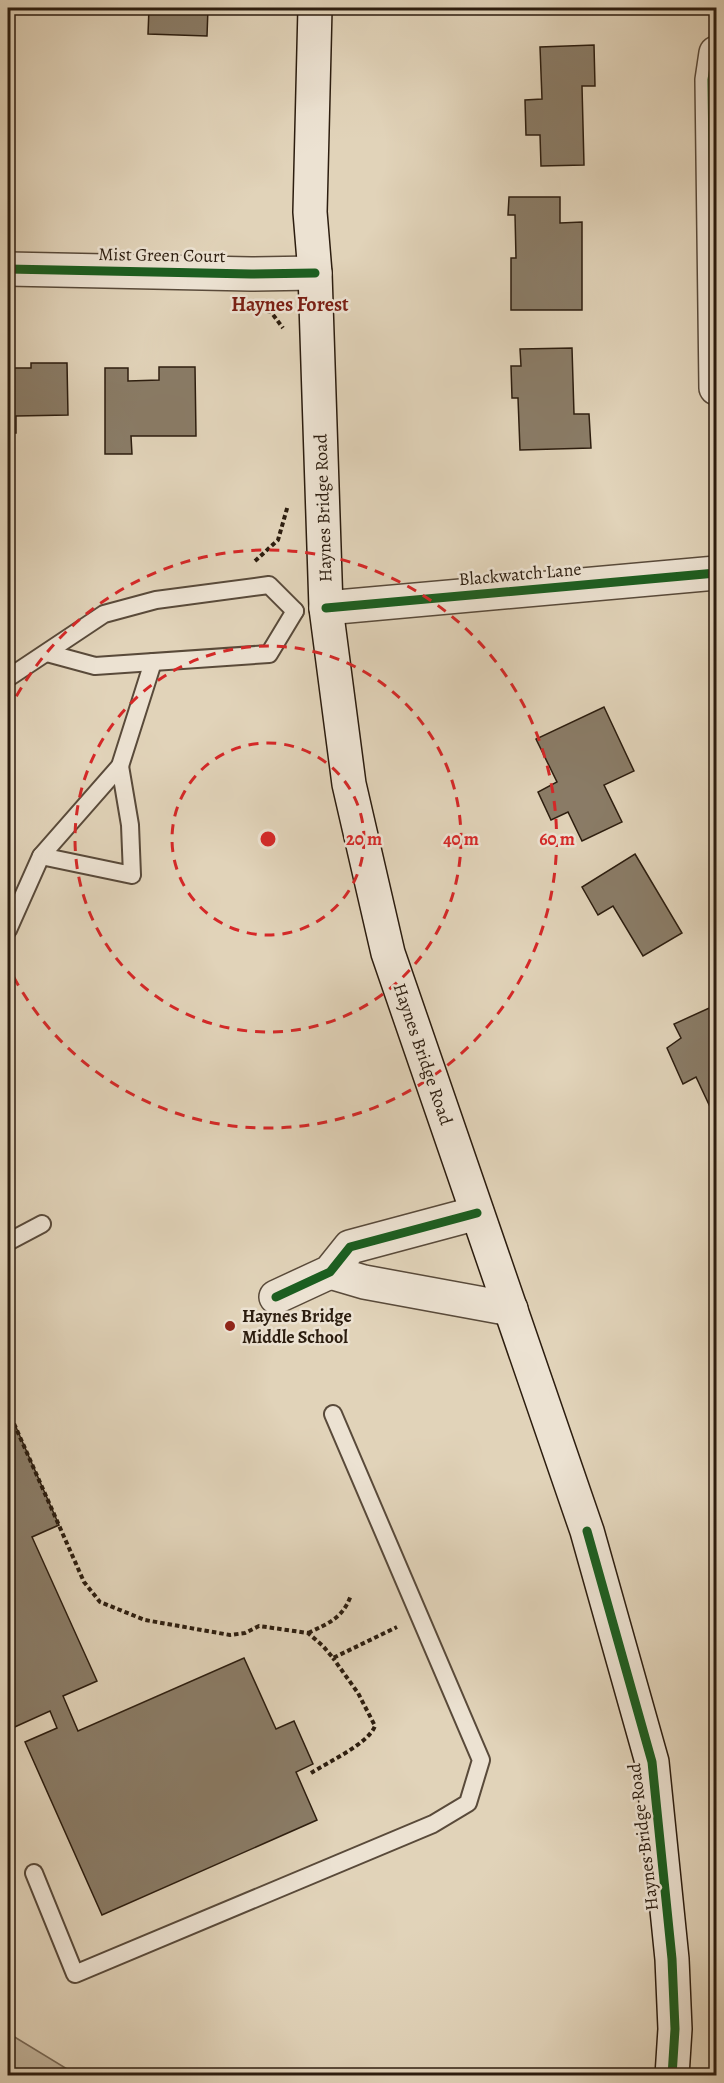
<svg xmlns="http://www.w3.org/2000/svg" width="724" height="2083" font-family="Alegreya,serif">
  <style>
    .green { fill: #c2b49c; stroke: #776856; stroke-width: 1.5 }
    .building { fill: #8a7c67; stroke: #2c1d0f; stroke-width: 1.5 }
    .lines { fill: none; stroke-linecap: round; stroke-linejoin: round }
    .lane-casing { stroke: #594a3a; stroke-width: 20 }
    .street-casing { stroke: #594a3a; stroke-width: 36 }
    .secondary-casing { stroke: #2c1d0f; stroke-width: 36 }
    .path { stroke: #2c1d0f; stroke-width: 4; stroke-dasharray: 4.5 3; stroke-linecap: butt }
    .lane { stroke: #ece2d2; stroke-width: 16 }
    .street { stroke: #ece2d2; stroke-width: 33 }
    .secondary { stroke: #ece2d2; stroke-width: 33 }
    .cycleway-casing { stroke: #ece2d2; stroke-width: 13 }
    .cycleway { stroke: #1b5e20; stroke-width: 9 }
    .ring { fill: none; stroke: #d62828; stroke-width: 3; stroke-dasharray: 10 8 }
    .poi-dot { fill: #8f2418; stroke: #ece2d2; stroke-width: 2 }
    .labels { text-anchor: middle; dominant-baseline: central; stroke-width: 5; stroke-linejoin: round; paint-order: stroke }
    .street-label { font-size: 18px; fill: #2c1d0f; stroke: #ece2d2 }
    .poi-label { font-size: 18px; font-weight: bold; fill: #2c1d0f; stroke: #ece2d2; text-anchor: start }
    .neighbourhood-label { font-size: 20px; font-weight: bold; fill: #7a1f14; stroke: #ece2d2 }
    .centre { fill: #d62828; stroke: #ece2d2; stroke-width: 3 }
    .ring-label { font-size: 18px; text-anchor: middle; font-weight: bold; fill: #d62828; stroke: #ece2d2; stroke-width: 5; stroke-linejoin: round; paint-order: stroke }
  </style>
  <rect width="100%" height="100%" fill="#e1d3b9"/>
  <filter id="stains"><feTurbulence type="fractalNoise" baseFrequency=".00333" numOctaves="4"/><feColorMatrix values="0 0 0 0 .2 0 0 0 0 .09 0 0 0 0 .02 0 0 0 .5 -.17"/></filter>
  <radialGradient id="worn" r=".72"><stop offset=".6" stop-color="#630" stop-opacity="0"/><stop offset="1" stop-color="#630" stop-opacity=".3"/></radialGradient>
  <path class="green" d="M8 2033 77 2075H8Z"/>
  <g class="building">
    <path d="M149 8H208L207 36 148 34Z"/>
    <path d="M557 8H592L591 14Z"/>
    <path d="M594 45 595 86H582L584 165 541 166 540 135H526L525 100 542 99 540 47Z"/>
    <path d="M509 197H560V223L582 222V310H511V258H516L515 215H508Z"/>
    <path d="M572 348 574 414H589L591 448 520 450 518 398H512L511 366H521L520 349Z"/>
    <path d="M31 363H67L68 415 16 416V433H8V368H31Z"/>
    <path d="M159 367H195L196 436H131L132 454H105V368H128V381L159 380Z"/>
    <path d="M604 707 634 771 604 785 622 822 582 841 568 812 551 820 538 792 557 782 536 739Z"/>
    <path d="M635 854 682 933 643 956 613 906 598 915 582 887Z"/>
    <path d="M716 1005V1109L712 1111 696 1077 683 1084 667 1048 681 1038 674 1024Z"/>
    <path d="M8 1409 59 1525 32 1537 97 1681 63 1696 78 1731 244 1658 276 1729 294 1721 313 1764 296 1772 317 1820 102 1915 25 1742 57 1728 50 1711 8 1730Z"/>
  </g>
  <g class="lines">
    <g class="lane-casing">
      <g id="lane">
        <path d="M47 653 95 666 269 654 295 611"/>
        <path d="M8 678 104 614 156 600 269 585 295 611"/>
        <path d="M41 856 132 875 130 825 120 766"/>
        <path d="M8 930 41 856 120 766 153 662"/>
        <path d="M8 1242 42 1224"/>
        <path d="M34 1873 75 1974 433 1824 468 1803 481 1760 333 1414"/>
      </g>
    </g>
    <g class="street-casing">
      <g id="street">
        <path d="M716 53 712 80 716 388"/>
        <path d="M8 269 251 274 315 273"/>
        <path d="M326 608 716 573"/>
        <path d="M330 1272 364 1282 511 1309"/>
        <path d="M276 1297 330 1272 350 1247 477 1213"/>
      </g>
    </g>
    <g class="secondary-casing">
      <path id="secondary" d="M315 8 310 212 315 273 326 608 349 784 388 953 587 1531 652 1762 672 1959 675 2029 672 2076"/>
    </g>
    <g class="path">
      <path d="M260 309 271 312 283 328"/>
      <path d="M255 561 278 540 288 505"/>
      <path d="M8 1410 84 1582 100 1602 145 1620 230 1635 245 1633 259 1626 308 1633 323 1646 333 1658 397 1627"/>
      <path d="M308 1633C329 1623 343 1618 351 1595"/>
      <path d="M311 1773C328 1762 368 1744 375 1726L358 1693 333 1658"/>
    </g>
    <use href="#lane" class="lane"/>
    <use href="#street" class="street"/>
    <use href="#secondary" class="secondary"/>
    <g class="cycleway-casing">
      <g id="cycleway">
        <path d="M716 53 712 80 716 388"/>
        <path d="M8 269 251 274 315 273"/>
        <path d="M326 608 716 573"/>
        <path d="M276 1297 330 1272 350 1247 477 1213"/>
        <path d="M587 1531 652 1762 672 1959 675 2029 672 2076"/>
      </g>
    </g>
    <use href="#cycleway" class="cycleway"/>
  </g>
  <g class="ring">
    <circle cx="268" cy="839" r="96"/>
    <circle cx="268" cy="839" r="193"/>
    <path d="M8 712A289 289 0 1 1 8 966"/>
  </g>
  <circle class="poi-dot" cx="230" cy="1326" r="6"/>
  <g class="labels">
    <g class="street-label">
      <text transform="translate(162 255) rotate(1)">Mist Green Court</text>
      <text transform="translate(323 508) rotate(-92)">Haynes Bridge Road</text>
      <text transform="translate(520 574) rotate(-5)">Blackwatch Lane</text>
      <text transform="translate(423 1054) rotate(71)">Haynes Bridge Road</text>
      <text transform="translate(643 1837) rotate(-97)">Haynes Bridge Road</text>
    </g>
    <g class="poi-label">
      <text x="242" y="1316">Haynes Bridge<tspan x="242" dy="21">Middle School</tspan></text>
    </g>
    <g class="neighbourhood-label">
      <text x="290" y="304">Haynes Forest</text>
    </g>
  </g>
  <circle cx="268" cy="839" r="9" class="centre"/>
  <g class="ring-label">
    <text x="364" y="845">20 m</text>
    <text x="461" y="845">40 m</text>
    <text x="557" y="845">60 m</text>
  </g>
  <rect width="724" height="2083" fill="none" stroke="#e1d3b9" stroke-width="30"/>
  <rect x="9" y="9" width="706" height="2065" fill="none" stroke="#2c1d0f" stroke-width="3"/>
  <rect x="15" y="15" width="694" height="2053" fill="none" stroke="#2c1d0f" stroke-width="1.5"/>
  <rect width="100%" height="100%" filter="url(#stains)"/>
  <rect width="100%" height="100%" fill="url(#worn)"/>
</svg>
